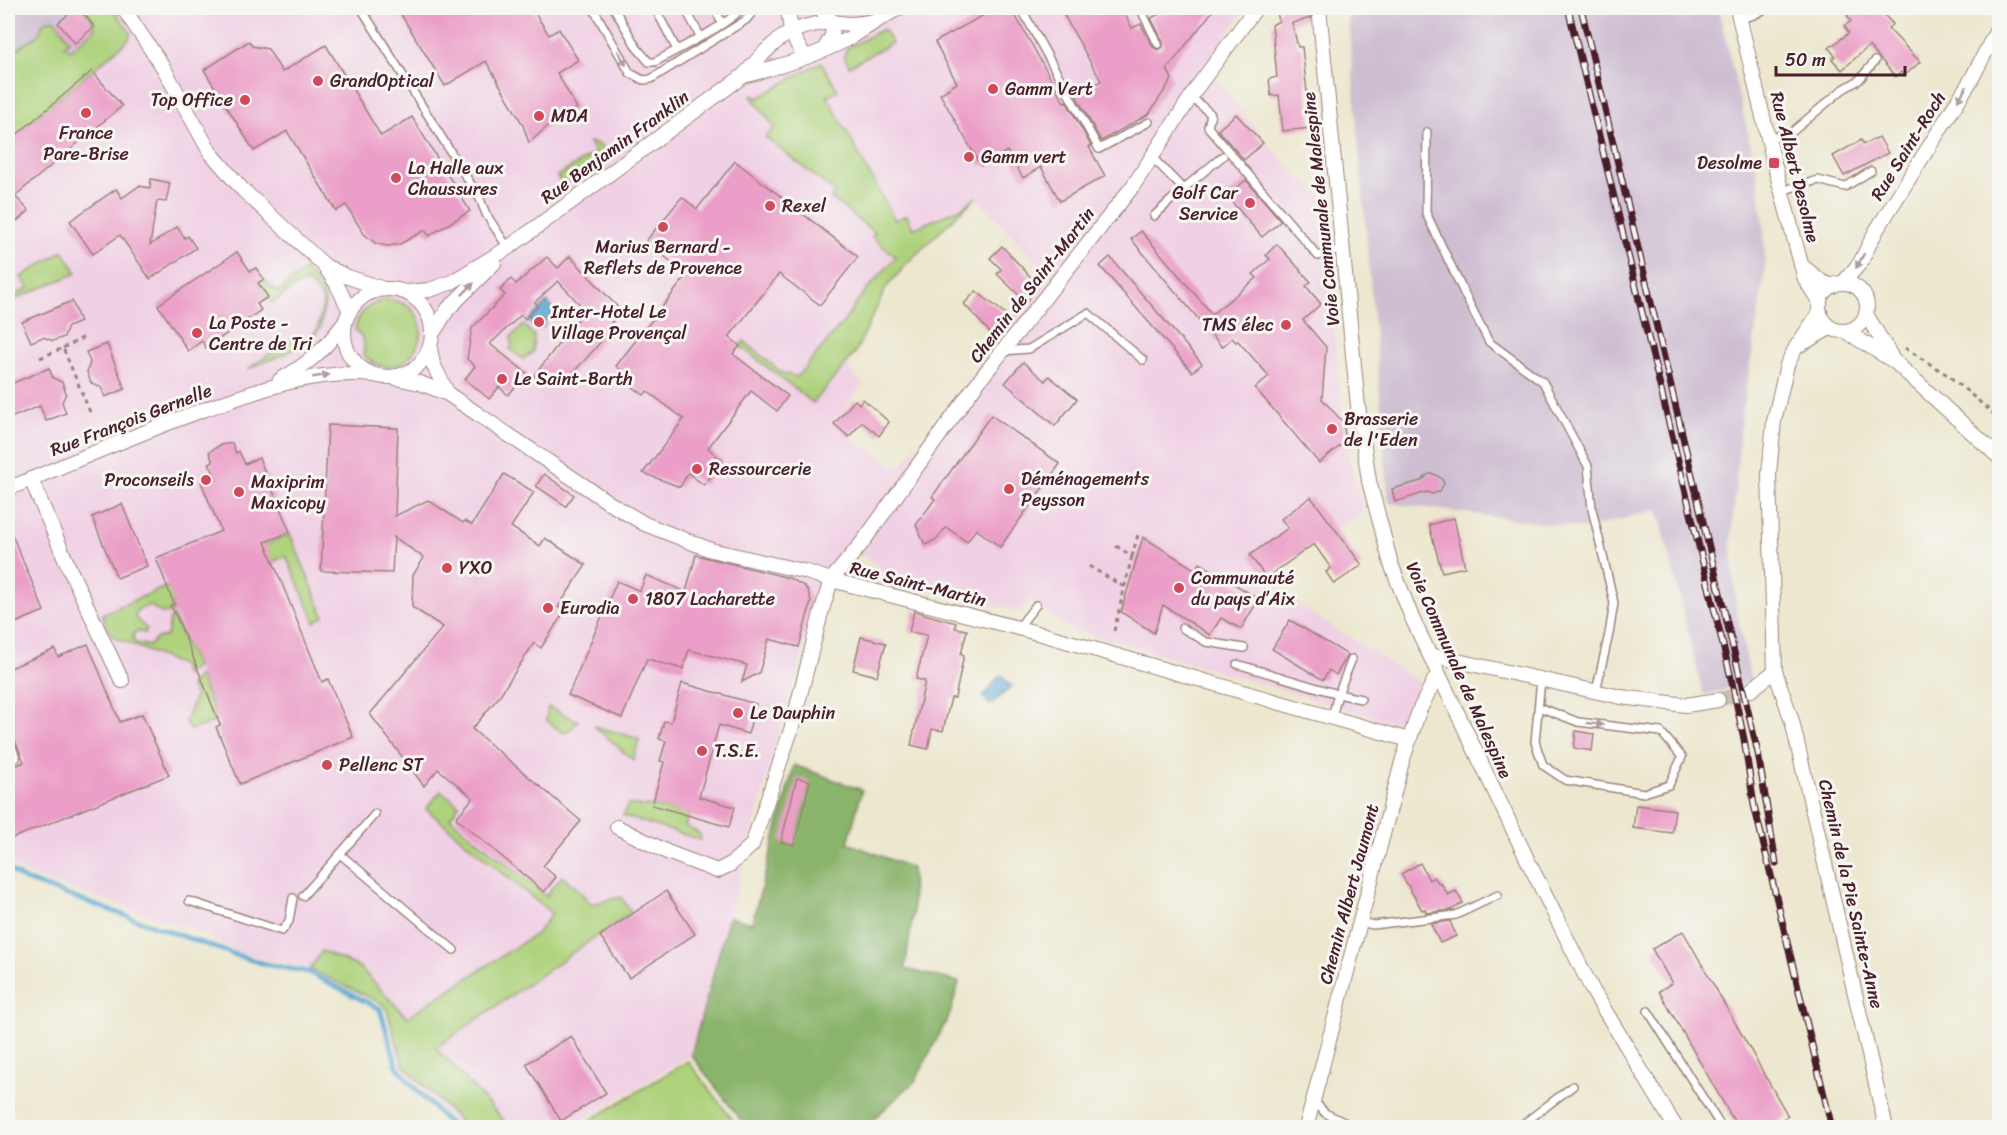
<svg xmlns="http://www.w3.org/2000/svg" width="2007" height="1135" font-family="Sriracha,sans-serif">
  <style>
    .built { fill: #f0d0e4; fill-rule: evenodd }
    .industrial { fill: #cebed1 }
    .green { fill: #aed27c; stroke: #7c7854; stroke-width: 1.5 }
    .forest { fill: #8ab46c; stroke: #6a6a4c; stroke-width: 1.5 }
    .water { fill: #55a6d0; stroke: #50627e; stroke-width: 1.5 }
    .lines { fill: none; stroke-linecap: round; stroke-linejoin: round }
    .stream { stroke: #55a6d0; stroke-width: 5 }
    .building { fill: #eb9ec7 }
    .street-tunnel { stroke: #ccbfad; stroke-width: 14; stroke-dasharray: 14 7; stroke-linecap: butt }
    .lane-casing { stroke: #9b837c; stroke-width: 10 }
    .street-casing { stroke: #9b837c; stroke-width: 16 }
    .path { stroke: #9b837c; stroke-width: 3; stroke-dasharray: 4.5 4.5; stroke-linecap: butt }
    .lane { stroke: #fff; stroke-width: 7 }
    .street { stroke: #fff; stroke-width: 14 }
    .rail-casing { stroke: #4a1f2b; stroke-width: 7 }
    .rail { stroke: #f6f6f2; stroke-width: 4.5; stroke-dasharray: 14; stroke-linecap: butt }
    .oneway { fill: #ae9aa0 }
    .poi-dot { fill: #d1495b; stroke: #f6f6f2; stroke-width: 2 }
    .labels { text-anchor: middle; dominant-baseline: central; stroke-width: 6; stroke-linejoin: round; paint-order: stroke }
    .poi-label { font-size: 18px; fill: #4a1f2b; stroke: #f6f6f2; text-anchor: start }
    .street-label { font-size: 18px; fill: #4a1f2b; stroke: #f6f6f2 }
  </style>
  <rect width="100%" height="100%" fill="#f6f6f2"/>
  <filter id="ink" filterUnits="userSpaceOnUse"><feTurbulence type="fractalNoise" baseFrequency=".0167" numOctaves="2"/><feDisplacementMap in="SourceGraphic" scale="12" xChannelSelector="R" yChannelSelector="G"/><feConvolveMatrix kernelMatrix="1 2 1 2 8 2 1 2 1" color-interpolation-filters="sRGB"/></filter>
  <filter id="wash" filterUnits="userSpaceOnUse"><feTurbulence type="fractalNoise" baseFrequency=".008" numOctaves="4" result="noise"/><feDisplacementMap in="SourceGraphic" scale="24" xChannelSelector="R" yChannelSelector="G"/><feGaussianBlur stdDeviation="1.35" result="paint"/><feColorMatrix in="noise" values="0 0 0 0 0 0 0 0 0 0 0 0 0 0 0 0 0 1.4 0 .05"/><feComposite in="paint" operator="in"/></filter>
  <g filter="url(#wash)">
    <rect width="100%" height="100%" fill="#ece7ce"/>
    <path class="built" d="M8 8H1246L1205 64 1257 131 1300 179 1321 195 1343 422 1353 474 1364 514 1334 529 1261 581 1421 683 1408 715 1394 723 1115 641 1071 630 1029 600 1021 612 886 576 879 567 866 557 845 553 825 577 815 604 691 1055 571 1127H459L401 1067 387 1010 381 1003 310 969 235 952 226 945 188 928 28 875 8 862ZM976 197 1051 276 899 469 849 437 835 424 862 384 847 367 886 288 909 261ZM733 354 708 448 723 461 704 485 688 473 680 487 644 473Z"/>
    <g class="industrial">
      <path d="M8 8H106L123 30 8 96Z"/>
      <path d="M1347 8H1718L1757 172 1764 228 1765 273 1741 419 1731 542 1737 613 1751 681 1712 694H1703L1658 509 1587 529 1389 503Z"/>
    </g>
    <g class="green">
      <path d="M82 8H112L131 33 128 40 8 142V56L39 34 43 23 53 19 58 23 69 41 64 46 70 50 95 29 92 19Z"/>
      <path d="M883 29 892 43 849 66 844 56 847 48Z"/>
      <path d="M821 62 838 90 827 96 895 220 907 215 913 229 963 207 976 197 909 261 886 288 855 353 813 403 740 346 744 341 782 373 797 377 846 319 859 299 896 257 872 237 875 233 831 198 835 192 765 137 775 128 751 96 754 95 758 98Z"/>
      <path d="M589 142 598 144 609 154 563 186 557 176 595 153Z"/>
      <path d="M63 251 77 273 8 302V298L29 288 21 277Z"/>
      <path d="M305 269 322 289 325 302 320 329 303 346 248 369 295 336 302 344 317 330 323 305 321 296 307 281 297 286 272 303 258 283 264 279 271 287 279 292Z"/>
      <path d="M388 299C456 310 404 399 363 354 366 345 363 336 355 330 358 311 370 303 388 299Z"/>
      <path d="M524 325 534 336 533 352 523 359 510 349 512 345 511 337Z"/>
      <path d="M290 534 324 616 315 622 286 556 171 605 173 612C164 616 157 611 150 605L137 610 135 618 147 629 144 633 138 631 134 633 133 640 136 643 149 646 157 638 167 636 170 619 173 616 196 666 185 676 181 665 114 637 108 629 102 614Z"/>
      <path d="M199 676 213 708 214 722 190 730 185 721 195 697 190 686Z"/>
      <path d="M548 707 578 721 569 731 563 733 546 720Z"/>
      <path d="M594 726 639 739 633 760Z"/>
      <path d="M441 791 459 805 450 818 546 896 562 876 577 888 591 904 621 897 631 912 436 1048 510 1127H466L404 1066 387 1010 381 1003 310 969 322 951 359 967 407 1017 536 934 552 914 426 809Z"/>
      <path d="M628 804C637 807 638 805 647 806 661 806 675 813 690 813L685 826 700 834 701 840 623 816Z"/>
      <path d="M688 1061 738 1127H579Z"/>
    </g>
    <path class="forest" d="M794 765 862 790 848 843 912 868 913 913 905 969 959 982 950 1014 915 1081 865 1127H746L691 1055 729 917 752 923Z"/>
    <g class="water">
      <path d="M547 302 555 311 544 322 545 325 542 328 540 326 536 328 528 321Z"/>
      <path d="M1001 675 1012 687 990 705 983 696C991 689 993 681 1001 675Z"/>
    </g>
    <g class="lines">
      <path class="stream" d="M8 869 25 880 233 954 265 964 308 972 380 1009 397 1066 411 1084 453 1128"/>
    </g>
    <g id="blocks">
      <g class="building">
        <path d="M76 8H80L94 27 75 43 58 23Z"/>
        <path d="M397 8H532L549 35 559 29 578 60 557 73 577 108 549 125 529 143 523 125 486 61 445 86Z"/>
        <path d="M996 8H1011L1064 102 1066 101 1091 146 1089 147 1105 176 1060 201 1041 167 1023 178 1007 151 981 166 940 94 957 83 935 42Z"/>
        <path d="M1060 8H1121L1132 28 1141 24 1153 47 1158 50 1163 47V42L1151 18 1172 8H1215L1167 69 1172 79 1149 114 1101 141 1076 95 1101 81Z"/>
        <path d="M1279 8H1310L1311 18 1292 23 1298 47H1302L1311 128 1283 131 1279 95 1271 96 1269 79 1277 77 1272 25 1279 21 1277 12H1280Z"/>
        <path d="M1858 8H1873L1877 14 1880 11 1893 24 1888 28 1920 62 1904 76 1901 72 1896 77 1869 46 1842 70 1832 59 1835 56 1829 48 1849 33 1844 26 1851 21 1847 15Z"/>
        <path d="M249 41 252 46 268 49 282 72 326 45 381 136 412 117 470 211 429 236 425 230 400 244 388 246 382 245 375 243 364 234 346 205 336 211 287 131 254 151 204 70Z"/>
        <path d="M92 71 122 106 15 196 29 211 17 221 8 210V142Z"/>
        <path d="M1236 114 1263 143 1244 160 1218 130Z"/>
        <path d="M1879 137 1888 153 1844 176 1833 156 1861 140 1864 144Z"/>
        <path d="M735 161 858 257 820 305 779 274 729 337 740 346 733 354 788 396 777 411 751 391 708 448 723 461 704 485 688 473 680 487 643 473 684 419 647 391 644 395 633 387 636 382 616 366 687 275 646 241 682 197 697 209Z"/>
        <path d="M151 179 170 183 166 202 157 201 150 245 177 227 185 238 188 236 196 248 150 279 120 235 93 254 70 221 116 189 122 198 139 186 150 188Z"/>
        <path d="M1246 180 1281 221 1262 237 1227 196Z"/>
        <path d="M1141 231 1212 314 1257 278 1253 274 1270 259 1266 255 1277 244 1311 282 1306 286 1321 304 1303 320 1326 347 1322 399 1343 422 1346 441 1319 463 1255 388 1269 376 1238 341 1236 342 1232 338 1222 347 1131 239Z"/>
        <path d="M1002 246 1039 286 1026 302 997 274 1001 269 990 258Z"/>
        <path d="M237 252 250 271 256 268 264 279 258 283 268 297 257 304 261 310 206 348 202 341 188 351 158 305Z"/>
        <path d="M570 256 622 312 610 324 613 327 593 351 567 379 564 376 558 381 551 374 533 377 585 310 558 281 535 302 538 306 525 319 521 315 490 344 528 374 508 395 499 387 489 399 465 379 475 366 467 359 472 328 505 295 500 290 511 279 516 284 547 257 558 268Z"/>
        <path d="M1110 257 1202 364 1192 372 1100 266Z"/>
        <path d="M976 291 1012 319 993 336 964 304Z"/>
        <path d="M72 301 80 322 68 327 64 337 53 341 43 337 31 342 22 322Z"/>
        <path d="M107 344 125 389 105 397 101 387 91 383 87 372 90 362 86 352Z"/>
        <path d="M1023 362 1045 381 1049 376 1077 399 1055 426 1005 383Z"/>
        <path d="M49 368 53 378 62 382 66 393 62 402 66 413 46 421 40 406 8 419V385Z"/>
        <path d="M863 399 889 422 879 436 862 422 849 437 834 424 855 400 859 404Z"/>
        <path d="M991 415 1060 464 1000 547 976 529 967 542 946 527 937 539 925 545 916 525 935 499 932 497Z"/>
        <path d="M328 425 398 428 395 516 428 500 463 523 465 521 472 525 504 474 534 492 511 527 540 546 545 538 586 565 558 607 565 611 541 648 534 643 498 698 472 729 581 821 543 866 556 877 544 892 456 818 473 798 438 769 424 786 370 714 443 627 412 607 413 575 424 558 394 537 392 573 321 571Z"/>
        <path d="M232 443 236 453 239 451 245 464 259 458 290 532 265 542 322 682 328 679 353 737 240 784 216 727 220 725 177 617 170 605 174 604 156 558 221 531 201 482 215 476 209 463 213 462 209 452 220 445Z"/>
        <path d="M544 474 574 495 566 506 536 486Z"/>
        <path d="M1429 474H1434L1441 478 1444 483 1440 491 1433 494 1427 492 1395 502 1392 489 1421 481Z"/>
        <path d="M1311 497 1362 565 1334 584 1326 572 1331 568 1314 544 1266 578 1250 555 1288 528 1281 519Z"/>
        <path d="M122 504 147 566 117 578 92 517Z"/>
        <path d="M1454 518 1465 567 1442 572 1429 525Z"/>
        <path d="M8 525 44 611 8 626Z"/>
        <path d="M1143 537 1196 570 1200 563 1259 599 1241 629 1221 618 1210 635 1163 605 1154 633 1121 612Z"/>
        <path d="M696 555 789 578 804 586 808 591 811 602 799 647 769 639 759 673 742 682 747 665 689 650 683 669 647 659 622 718 568 695 617 581 640 591 646 575 686 592Z"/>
        <path d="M914 611 956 623 955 628 967 630 961 654 964 655 955 698H951L943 731 932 729 928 749 911 745 925 681 916 679 927 635 909 632Z"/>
        <path d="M1290 620 1348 655 1336 675 1329 670 1323 680 1272 649Z"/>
        <path d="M861 637 886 643 877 676 853 670Z"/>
        <path d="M88 644 120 722 142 714 169 775 8 840V769L24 762 8 723V669L55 649 58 657Z"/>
        <path d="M682 683 756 704 748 734 719 725 699 797 735 807 729 827 652 805 664 762 660 761 666 741 659 739 664 721 671 722Z"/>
        <path d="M1576 731 1594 734 1592 751 1574 748Z"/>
        <path d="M797 778 810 781 794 845 781 842Z"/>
        <path d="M1636 805 1675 810 1672 833 1633 828Z"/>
        <path d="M1420 863 1429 880 1434 877 1439 884 1441 883 1448 895 1456 891 1463 903 1451 910 1426 913 1425 909 1422 910 1401 874Z"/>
        <path d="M666 891 695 934 629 978 600 936Z"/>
        <path d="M1450 921 1456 936 1440 943 1431 924Z"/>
        <path d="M1683 931 1788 1116 1768 1128H1738L1659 991 1672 983 1652 949Z"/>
        <path d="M571 1036 606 1093 561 1121 526 1064Z"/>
      </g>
    </g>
  </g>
  <g filter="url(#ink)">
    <use href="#blocks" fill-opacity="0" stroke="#9b837c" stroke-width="1.5"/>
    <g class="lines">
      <path class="street-tunnel" d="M1718 700 1751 690"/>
      <g class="lane-casing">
        <g id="lane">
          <path d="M361 8 480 199 486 214 508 248"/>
          <path d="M593 8 630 73 643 80 651 79 746 20 751 14 750 8"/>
          <path d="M614 8 637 48 649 62H655C679 48 723 28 740 10V8"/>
          <path d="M655 8 677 50"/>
          <path d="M685 8 700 36"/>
          <path d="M714 8 722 23"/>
          <path d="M1021 8 1099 149 1149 122"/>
          <path d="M1140 8 1158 44"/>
          <path d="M1740 19 1754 15 1767 8"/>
          <path d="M1191 97 1211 114 1208 127 1318 256 1343 248"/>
          <path d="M1427 132 1426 213 1465 295 1489 342 1543 382 1588 466 1592 509 1614 603 1609 634 1596 691"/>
          <path d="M1768 138 1792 132 1842 90 1859 80 1875 61"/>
          <path d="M1152 157 1183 189 1223 156"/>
          <path d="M1781 191 1818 180 1845 187 1871 171"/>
          <path d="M1154 216 1183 189"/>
          <path d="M1003 351 1029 349 1088 313 1143 360"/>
          <path d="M1018 628 1036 605"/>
          <path d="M1182 628 1206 642 1244 648"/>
          <path d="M1237 664 1338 694 1352 659"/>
          <path d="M1539 707 1578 722 1661 732 1682 757 1669 785 1644 793 1565 780 1543 765 1535 742 1541 679"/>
          <path d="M1332 717 1338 694 1361 699"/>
          <path d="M8 737 16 758"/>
          <path d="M340 854 454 950"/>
          <path d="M303 896 375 814"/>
          <path d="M189 901 282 931 289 921 293 898"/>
          <path d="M1360 922 1373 925 1456 915 1498 895"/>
          <path d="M1648 1011 1722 1128"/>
          <path d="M1313 1100 1325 1113 1356 1128"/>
          <path d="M1518 1128 1573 1086"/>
        </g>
      </g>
      <g class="street-casing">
        <g id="street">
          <path d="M123 8 163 67 210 152 243 190 324 265 336 283 349 309"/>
          <path d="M788 8C790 29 792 40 806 57"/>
          <path d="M820 8 833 22 832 36 824 50"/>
          <path d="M1319 8 1358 406 1369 481 1391 564 1412 618 1527 859 1593 991 1676 1128"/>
          <path d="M1737 8 1774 163 1805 279 1820 303"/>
          <path d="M743 76C781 66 813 57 848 39 865 29 881 17 899 8"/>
          <path d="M1801 265 1822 282 1833 286"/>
          <path d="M327 267 348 277 381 288"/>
          <path d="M1843 283 1860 263 1876 231 1971 80 2000 24"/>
          <circle cx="1843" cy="307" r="24"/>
          <circle cx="388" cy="333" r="44"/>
          <path d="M407 292 429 290 450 283 508 248 743 76C772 44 785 26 831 22 837 22 843 24 850 24 859 24 868 22 877 20"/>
          <path d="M1820 312 1796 347 1787 365 1774 421 1769 474 1775 671 1792 721 1886 1128"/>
          <path d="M1866 314 1891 356"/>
          <path d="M1845 331 1895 362 2000 458"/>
          <path d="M433 333 448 309 494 263"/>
          <path d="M1798 346 1830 328"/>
          <path d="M430 348 433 364 448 394"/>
          <path d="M391 377 420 383 448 394 611 504 645 524 711 550 807 572 831 580 1045 635 1409 740"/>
          <path d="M280 380C309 363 322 352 343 325"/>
          <path d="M31 479 70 570 122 681"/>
          <path d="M8 489C71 462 135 435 200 411 257 391 312 369 374 375"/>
          <path d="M1430 655 1621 697 1686 705 1718 700"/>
          <path d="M1751 690 1775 671"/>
          <path d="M617 827 667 852 717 871 731 864 752 845 791 730 821 613 831 580 862 543 975 386 1133 186 1198 86 1256 8"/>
          <path d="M1306 1128 1402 762 1419 711 1438 673"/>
        </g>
      </g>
      <g class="path">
        <path d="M63 348 84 337"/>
        <path d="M1905 348 1949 376 2000 419"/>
        <path d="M40 358 63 348 90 412"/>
        <path d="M1116 546 1132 556 1139 531"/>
        <path d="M1089 566 1124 587"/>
        <path d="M1114 631 1132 556"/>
      </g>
      <use href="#lane" class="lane"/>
      <use href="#street" class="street"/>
      <g class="rail-casing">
        <g id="rail">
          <path d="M1568 8 1731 678 1744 739 1754 805 1832 1128"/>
          <path d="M1581 8 1758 753 1776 863"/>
        </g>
      </g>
      <use href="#rail" class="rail"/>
    </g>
    <defs><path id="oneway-solid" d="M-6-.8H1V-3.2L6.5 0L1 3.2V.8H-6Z" transform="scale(1.5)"/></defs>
    <g class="oneway">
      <use href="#oneway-solid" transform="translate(622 58) rotate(61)"/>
      <use href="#oneway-solid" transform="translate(1962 94) rotate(122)"/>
      <use href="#oneway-solid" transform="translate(1860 261) rotate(119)"/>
      <use href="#oneway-solid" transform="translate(468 289) rotate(-45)"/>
      <use href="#oneway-solid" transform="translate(321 376) rotate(-8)"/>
      <use href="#oneway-solid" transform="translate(1595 724) rotate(7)"/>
    </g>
  </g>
  <g class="poi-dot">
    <circle cx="318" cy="81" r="6"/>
    <circle cx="993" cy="89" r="6"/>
    <circle cx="245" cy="100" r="6"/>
    <circle cx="86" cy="113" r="6"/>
    <circle cx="539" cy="116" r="6"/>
    <circle cx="969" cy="157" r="6"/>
    <rect x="1768" y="157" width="12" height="12" rx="3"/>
    <circle cx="396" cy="178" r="6"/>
    <circle cx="1250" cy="203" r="6"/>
    <circle cx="770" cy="206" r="6"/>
    <circle cx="663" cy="227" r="6"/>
    <circle cx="539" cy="322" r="6"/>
    <circle cx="1286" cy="325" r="6"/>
    <circle cx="197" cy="333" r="6"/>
    <circle cx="502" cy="379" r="6"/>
    <circle cx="1332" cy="429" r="6"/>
    <circle cx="697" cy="469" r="6"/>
    <circle cx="206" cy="480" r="6"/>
    <circle cx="1009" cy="489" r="6"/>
    <circle cx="239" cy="492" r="6"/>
    <circle cx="447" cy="568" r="6"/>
    <circle cx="1179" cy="588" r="6"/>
    <circle cx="633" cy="599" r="6"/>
    <circle cx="548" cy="608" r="6"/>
    <circle cx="738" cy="713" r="6"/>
    <circle cx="702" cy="751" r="6"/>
    <circle cx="327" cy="765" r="6"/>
  </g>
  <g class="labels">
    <g class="poi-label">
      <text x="330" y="81">GrandOptical</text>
      <text x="1005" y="89">Gamm Vert</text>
      <text x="233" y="100" text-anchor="end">Top Office</text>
      <text x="551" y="116">MDA</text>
      <text x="86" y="133" text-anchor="middle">France<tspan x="86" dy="21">Pare-Brise</tspan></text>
      <text x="981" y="157">Gamm vert</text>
      <text x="1762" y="163" text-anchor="end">Desolme</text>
      <text x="408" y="168">La Halle aux<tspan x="408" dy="21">Chaussures</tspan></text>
      <text x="1238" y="193" text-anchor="end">Golf Car<tspan x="1238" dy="21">Service</tspan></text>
      <text x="782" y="206">Rexel</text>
      <text x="663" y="247" text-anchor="middle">Marius Bernard -<tspan x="663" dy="21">Reflets de Provence</tspan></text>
      <text x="551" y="312">Inter-Hotel Le<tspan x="551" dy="21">Village Provençal</tspan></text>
      <text x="209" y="323">La Poste -<tspan x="209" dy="21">Centre de Tri</tspan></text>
      <text x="1274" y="325" text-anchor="end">TMS élec</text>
      <text x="514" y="379">Le Saint-Barth</text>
      <text x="1344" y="419">Brasserie<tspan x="1344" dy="21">de l'Eden</tspan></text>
      <text x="709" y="469">Ressourcerie</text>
      <text x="1021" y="479">Déménagements<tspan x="1021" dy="21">Peysson</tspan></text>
      <text x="194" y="480" text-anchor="end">Proconseils</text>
      <text x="251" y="482">Maxiprim<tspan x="251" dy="21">Maxicopy</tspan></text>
      <text x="459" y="568">YXO</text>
      <text x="1191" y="578">Communauté<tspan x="1191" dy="21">du pays d’Aix</tspan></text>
      <text x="645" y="599">1807 Lacharette</text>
      <text x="560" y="608">Eurodia</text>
      <text x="750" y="713">Le Dauphin</text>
      <text x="714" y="751">T.S.E.</text>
      <text x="339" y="765">Pellenc ST</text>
    </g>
    <g class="street-label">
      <text transform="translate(1908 146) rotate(-58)">Rue Saint-Roch</text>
      <text transform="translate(615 147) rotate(-36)">Rue Benjamin Franklin</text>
      <text transform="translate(1795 167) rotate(76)">Rue Albert Desolme</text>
      <text transform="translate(1321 209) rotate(-96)">Voie Communale de Malespine</text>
      <text transform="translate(1032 285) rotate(-52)">Chemin de Saint-Martin</text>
      <text transform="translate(131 420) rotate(-21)">Rue François Gernelle</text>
      <text transform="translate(918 584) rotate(14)">Rue Saint-Martin</text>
      <text transform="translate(1459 670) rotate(66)">Voie Communale de Malespine</text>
      <text transform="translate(1349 894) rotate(-75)">Chemin Albert Jaumont</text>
      <text transform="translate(1851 894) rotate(77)">Chemin de la Pie Sainte-Anne</text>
    </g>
  </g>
  <rect width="2007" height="1135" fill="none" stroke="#f6f6f2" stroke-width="30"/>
  <path d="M1776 66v9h129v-9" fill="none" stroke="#4a1f2b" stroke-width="3"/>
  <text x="1785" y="66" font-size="18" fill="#4a1f2b" stroke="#f6f6f2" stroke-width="4.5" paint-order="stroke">50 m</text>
</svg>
